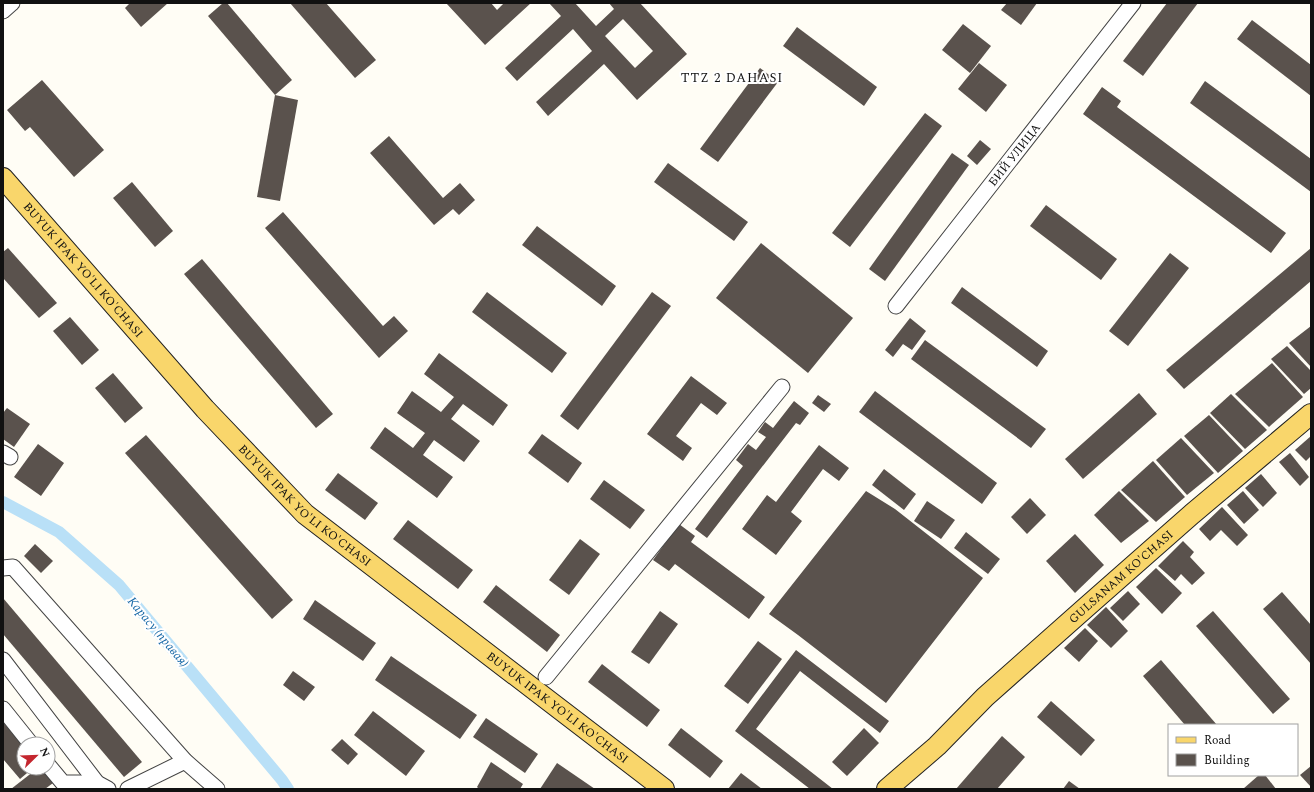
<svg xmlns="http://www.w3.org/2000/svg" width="1314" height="792" font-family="Spectral,serif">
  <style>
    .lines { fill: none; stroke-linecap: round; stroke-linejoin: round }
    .canal { stroke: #b9e0f7; stroke-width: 12 }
    .building { fill: #5a524d; fill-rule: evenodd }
    .minor-casing { stroke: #444; stroke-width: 17 }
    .major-casing { stroke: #222; stroke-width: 22 }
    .minor { stroke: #fff; stroke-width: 15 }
    .major { stroke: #f9d66b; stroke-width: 20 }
    .labels { text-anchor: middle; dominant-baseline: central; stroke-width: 4; stroke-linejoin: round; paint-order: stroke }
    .street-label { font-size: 12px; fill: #111; stroke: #fff }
    .neighbourhood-label { font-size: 13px; letter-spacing: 1px; fill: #111; stroke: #fff }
    .water-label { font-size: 13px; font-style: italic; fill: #1768a6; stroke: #fff }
  </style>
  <rect width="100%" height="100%" fill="#fffdf5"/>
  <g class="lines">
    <path class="canal" d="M3 502 59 532 119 585 282 780 288 789"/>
  </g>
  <g class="building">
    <path d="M130 3H168L141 27 125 8Z"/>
    <path d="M223 3H227L292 80 275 95 208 16Z"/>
    <path d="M290 3H326L376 60 355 78Z"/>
    <path d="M446 3H491L497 10 504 3H531L485 45Z"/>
    <path d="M549 3H575L596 26 614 9 609 3H640L687 54 637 100 604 64 548 116 536 102 592 51 573 29 517 81 505 68 561 16ZM623 19 653 51 635 68 605 36Z"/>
    <path d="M1007 3H1037L1021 25 1001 10Z"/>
    <path d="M1167 3H1198L1143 76 1123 61Z"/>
    <path d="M1252 20 1311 65V96L1237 39Z"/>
    <path d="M963 24 991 46 970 73 942 50Z"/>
    <path d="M797 27 877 87 864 106 783 46Z"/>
    <path d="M979 63 1007 85 986 112 958 89Z"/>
    <path d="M760 68 778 82 718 162 700 149Z"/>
    <path d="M42 80 104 150 74 177 30 127 25 131 7 110Z"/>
    <path d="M1205 81 1311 159V192L1190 103Z"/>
    <path d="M1102 87 1121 101 1117 107 1286 233 1271 253 1083 114Z"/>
    <path d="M275 95 298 100 280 201 257 197Z"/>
    <path d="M925 113 942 126 850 247 832 233Z"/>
    <path d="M389 136 443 198 460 183 475 200 459 215 453 209 434 225 370 153Z"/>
    <path d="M980 140 991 149 977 165 967 156Z"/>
    <path d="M952 153 969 165 885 281 869 269Z"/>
    <path d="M668 163 748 222 734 241 654 182Z"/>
    <path d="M132 182 173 231 155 247 113 198Z"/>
    <path d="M1046 205 1117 259 1101 280 1030 226Z"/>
    <path d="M283 212 383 326 394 316 408 331 379 358 265 228Z"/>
    <path d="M537 226 616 286 602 306 522 245Z"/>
    <path d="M761 243 853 318 808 373 716 298Z"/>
    <path d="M8 248 57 303 39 318 3 278V252Z"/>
    <path d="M1311 248V281L1184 389 1166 370Z"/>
    <path d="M1170 253 1189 268 1128 346 1109 331Z"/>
    <path d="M202 259 333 414 316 428 184 274Z"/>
    <path d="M962 287 1048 351 1037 367 951 303Z"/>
    <path d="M487 292 567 353 552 373 472 312Z"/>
    <path d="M652 292 671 306 578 430 560 416Z"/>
    <path d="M70 317 99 350 82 365 53 331Z"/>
    <path d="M910 318 926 331 912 350 903 344 893 357 885 350Z"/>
    <path d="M1311 326V367L1289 343Z"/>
    <path d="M925 340 1046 429 1031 448 911 359Z"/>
    <path d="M1287 346 1311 371V388L1304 394 1271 359Z"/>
    <path d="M439 353 508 405 493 426 463 404 451 419 480 441 464 462 434 440 423 455 453 477 437 498 370 448 385 427 413 448 425 433 397 413 412 391 441 412 454 397 424 374Z"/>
    <path d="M1272 363 1303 397 1269 427 1235 394Z"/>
    <path d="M113 373 143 408 125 423 95 388Z"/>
    <path d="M691 376 727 403 717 415 701 403 676 436 692 448 683 461 647 434Z"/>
    <path d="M875 391 997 483 982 504 859 412Z"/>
    <path d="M1139 393 1157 414 1083 479 1065 459Z"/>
    <path d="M1231 394 1267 430 1245 449 1210 413Z"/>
    <path d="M818 395 831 404 824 412 812 403Z"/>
    <path d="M794 401 809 413 800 425 796 423 707 538 695 529 743 466 736 460 748 444 756 450 766 437 758 432 765 422 773 428Z"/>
    <path d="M7 408 30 424 14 447 3 439V413Z"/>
    <path d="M1209 415 1243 451 1218 473 1184 436Z"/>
    <path d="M542 434 582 463 568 483 528 453Z"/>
    <path d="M146 435 293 600 272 619 125 453Z"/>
    <path d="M1311 436V456L1306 461 1295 450Z"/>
    <path d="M1181 438 1214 473 1187 495 1156 460Z"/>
    <path d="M38 444 64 463 41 496 14 477Z"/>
    <path d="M819 445 849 468 839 481 823 469 791 512 802 521 776 555 742 529 767 495 776 502Z"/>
    <path d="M1290 453 1309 477 1300 486 1279 462Z"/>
    <path d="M1153 461 1185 497 1156 522 1121 490Z"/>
    <path d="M884 469 916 494 904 510 872 485Z"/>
    <path d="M338 473 378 503 365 520 325 490Z"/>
    <path d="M1261 474 1277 493 1263 507 1245 488Z"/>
    <path d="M604 480 645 510 630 529 590 499Z"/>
    <path d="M866 491 895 509 983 578 886 703 798 635 769 614Z"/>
    <path d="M1119 491 1149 521 1121 543 1094 515Z"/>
    <path d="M1243 491 1259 510 1244 524 1227 505Z"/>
    <path d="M1030 498 1046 515 1027 534 1011 517Z"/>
    <path d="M927 501 955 520 941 539 914 521Z"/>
    <path d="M1222 507 1248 535 1237 546 1221 530 1210 541 1199 529Z"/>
    <path d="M408 520 473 570 458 589 393 539Z"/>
    <path d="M679 524 695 536 691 542 765 597 749 619 675 564 669 571 653 560Z"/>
    <path d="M966 532 1000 559 988 574 954 548Z"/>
    <path d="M1075 534 1104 565 1075 593 1046 561Z"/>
    <path d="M580 539 600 554 569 595 549 580Z"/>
    <path d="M1183 541 1194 552 1190 557 1205 573 1192 585 1181 574 1175 581 1158 566Z"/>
    <path d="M35 544 53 561 41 573 24 556Z"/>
    <path d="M1156 568 1182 593 1162 614 1136 587Z"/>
    <path d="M496 585 560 635 547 652 483 602Z"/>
    <path d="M1128 591 1140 604 1123 621 1110 608Z"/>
    <path d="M1282 592 1311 625V664L1263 609Z"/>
    <path d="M3 598 142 762 124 777 3 634Z"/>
    <path d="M315 600 376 643 363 661 303 619Z"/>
    <path d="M1106 607 1128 631 1111 648 1087 625Z"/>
    <path d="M660 611 678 624 649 664 631 652Z"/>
    <path d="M1213 611 1290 699 1273 714 1196 626Z"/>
    <path d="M1085 628 1098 641 1079 662 1064 648Z"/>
    <path d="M758 641 782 659 748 704 724 686Z"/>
    <path d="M796 650 889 721 880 733 800 671 756 729 833 789H810L735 731Z"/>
    <path d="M391 656 477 715 460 739 375 680Z"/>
    <path d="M1161 660 1217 725H1185L1143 676Z"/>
    <path d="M602 664 660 710 647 727 588 682Z"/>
    <path d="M293 671 315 687 304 701 283 685Z"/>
    <path d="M1051 701 1095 740 1081 756 1037 717Z"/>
    <path d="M373 711 425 751 406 776 354 735Z"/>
    <path d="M486 718 538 754 525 773 473 737Z"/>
    <path d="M3 722 24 747V768H33L20 779 3 759Z"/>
    <path d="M681 728 723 761 710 778 668 745Z"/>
    <path d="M864 728 879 743 847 776 832 762Z"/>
    <path d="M1002 736 1025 757 997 789H956Z"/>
    <path d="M342 739 358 754 348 765 331 750Z"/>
    <path d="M491 762 523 784 520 789H479L477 787Z"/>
    <path d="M557 763 595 789H540Z"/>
    <path d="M1311 766V787L1300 775Z"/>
    <path d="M38 768H41L53 783 45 789H11Z"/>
    <path d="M741 773 762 789H728Z"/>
    <path d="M1259 775H1265L1276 789H1243Z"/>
    <path d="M1069 781 1080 789H1063Z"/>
  </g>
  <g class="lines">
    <g class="minor-casing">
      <g id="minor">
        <path d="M3 11 12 3"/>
        <path id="s1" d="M896 306 1133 3"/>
        <path d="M3 453 10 457"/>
        <path d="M3 568 13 567 185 761 217 789"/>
        <path d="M3 660 97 783 108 789"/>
        <path d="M546 677 782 387"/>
        <path d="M3 709 31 744"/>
        <path d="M48 765 63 783H97L100 789"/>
        <path d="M128 789 185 761"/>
      </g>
    </g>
    <g class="major-casing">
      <g id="major">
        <path id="s2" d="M3 178 205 409 305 514 664 789"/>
        <path id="s3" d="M887 789 937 746 985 697 1083 610 1192 514 1311 414"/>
      </g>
    </g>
    <use href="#minor" class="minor"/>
    <use href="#major" class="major"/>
  </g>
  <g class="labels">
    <g class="street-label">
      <text stroke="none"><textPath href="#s1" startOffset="192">БИЙ УЛИЦА</textPath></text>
      <text stroke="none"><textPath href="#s2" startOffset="122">BUYUK IPAK YO'LI KO'CHASI</textPath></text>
      <text stroke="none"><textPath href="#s2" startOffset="446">BUYUK IPAK YO'LI KO'CHASI</textPath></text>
      <text stroke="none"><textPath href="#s3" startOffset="316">GULSANAM KO'CHASI</textPath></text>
      <text stroke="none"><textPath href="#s2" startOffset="770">BUYUK IPAK YO'LI KO'CHASI</textPath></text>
    </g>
    <g class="neighbourhood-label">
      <text x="732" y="78">TTZ 2 DAHASI</text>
    </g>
    <g class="water-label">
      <text transform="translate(158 632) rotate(50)">Карасу (правая)</text>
    </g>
  </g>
  <rect width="1314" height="792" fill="none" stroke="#111111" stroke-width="8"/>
  <rect x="1168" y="724" width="130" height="52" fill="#ffffff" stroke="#a0a0a0"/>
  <rect x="1176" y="737" width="20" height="6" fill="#f9d66b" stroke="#a0a0a0"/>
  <text x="1204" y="744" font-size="12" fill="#111111">Road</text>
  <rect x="1176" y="754" width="20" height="12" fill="#5a524d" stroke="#a0a0a0"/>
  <text x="1204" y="764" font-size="12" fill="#111111">Building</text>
  <g transform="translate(36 756) rotate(67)"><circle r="19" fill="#ffffff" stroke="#a0a0a0"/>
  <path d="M0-3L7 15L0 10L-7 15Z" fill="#c4262e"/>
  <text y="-6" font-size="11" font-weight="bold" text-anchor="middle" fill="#111111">N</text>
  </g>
</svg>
